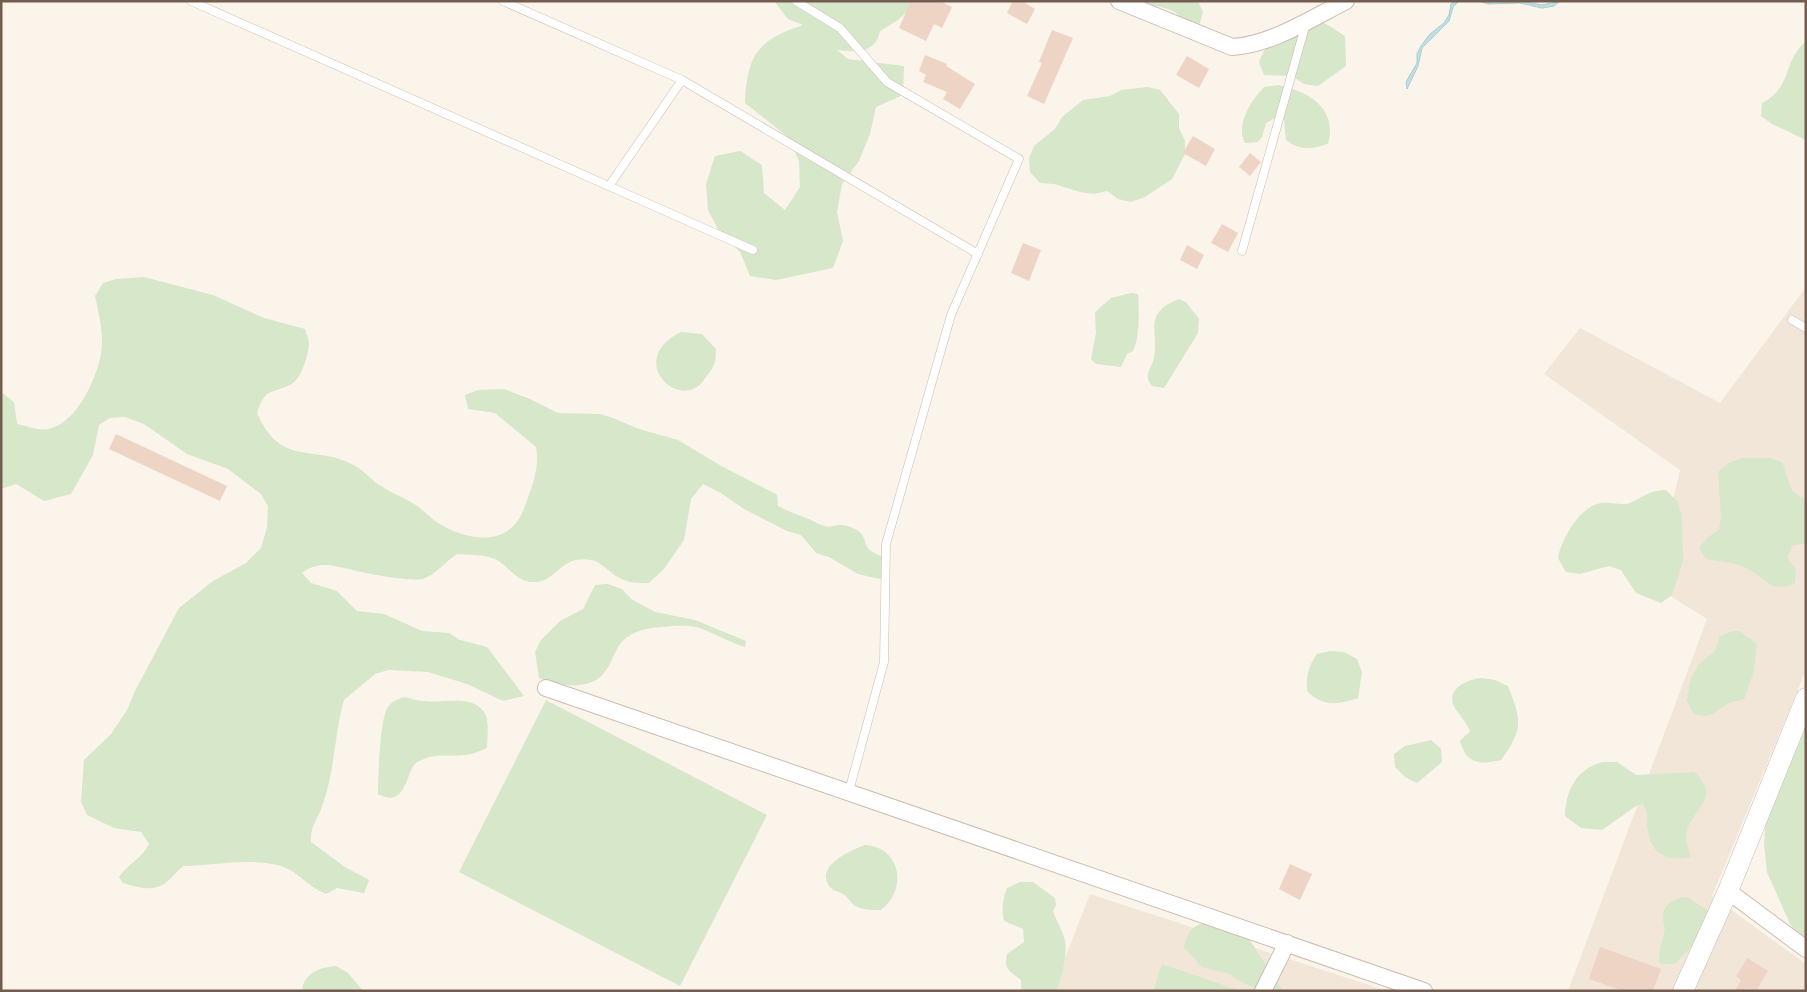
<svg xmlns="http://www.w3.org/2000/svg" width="1807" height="992" font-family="Signika,sans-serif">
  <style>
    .residential { fill: #f2e6d9 }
    .green { fill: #d6e7ca }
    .water { fill: #c0dfe3; stroke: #a7ced4 }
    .building { fill: #eed4c4 }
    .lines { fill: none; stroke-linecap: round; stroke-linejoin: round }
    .service-casing { stroke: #ccbcb1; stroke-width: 9 }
    .minor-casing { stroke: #ccbcb1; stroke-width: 18 }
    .tertiary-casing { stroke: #ccbcb1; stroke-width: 21 }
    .service { stroke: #fff; stroke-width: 8 }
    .minor { stroke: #fff; stroke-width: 16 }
    .tertiary { stroke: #fff; stroke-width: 20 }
  </style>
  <rect width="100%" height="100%" fill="#fbf4ea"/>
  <g class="residential">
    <path d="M1806 287V670L1712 896 1806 964V991H1568L1707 619 1653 585 1680 470 1544 374 1580 328 1720 403Z"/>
    <path d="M1090 894 1387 991H1052Z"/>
  </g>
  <g class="green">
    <path d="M774 1H918L898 20 880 31C876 54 855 52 837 50L848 59 904 66 903 95 876 107 870 134 859 161 842 184 837 212 843 241 833 268 776 280 750 276 740 252 720 233 708 210 706 184 715 156 740 151 762 165 764 193 785 210 800 187 799 161 788 137 745 103C747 56 757 40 803 25L788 19Z"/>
    <path d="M1138 1H1198L1203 12 1199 26 1186 24C1172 3 1159 10 1138 1Z"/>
    <path d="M1323 22 1345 36 1346 66 1318 86 1304 84 1292 76 1264 75 1259 62C1270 31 1294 29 1323 22Z"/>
    <path d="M1806 41V140L1772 124 1761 116 1762 103C1793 87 1782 62 1806 41Z"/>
    <path d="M1278 85C1308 91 1338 108 1328 144 1312 149 1300 151 1286 140L1284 120 1279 116 1266 123 1262 137 1258 142 1245 143C1235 124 1252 100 1264 87Z"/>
    <path d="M1147 87 1160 90 1179 114V128L1185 141V154L1172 179 1145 197 1131 202 1118 199 1107 191 1094 194 1080 192 1054 184 1040 183 1030 172 1029 158 1034 146 1055 129 1062 117 1083 100 1110 96 1121 90Z"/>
    <path d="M144 277 213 295 264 318 305 329C306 334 309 339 309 344 308 355 302 377 293 383 273 395 266 385 257 413 282 470 316 442 357 467 366 472 372 481 381 486 391 493 403 497 414 504 423 509 429 517 438 523 469 542 511 548 525 506 532 486 540 468 536 447L495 413 468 409 465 395 478 390 504 389 530 399 558 413 600 414 613 418 639 429 678 440 723 467 774 493 777 495 778 506C787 511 796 514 806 518 812 520 818 524 824 526 834 529 838 521 853 528 874 538 855 549 885 557L884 580 858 574 829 557 816 553 801 535 787 531 744 509 721 493 703 484 691 499 684 540 664 569 649 583C638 583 626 583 616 576 608 571 600 561 591 560 560 554 557 583 533 582 516 582 508 565 495 559 483 554 470 555 457 554 446 561 435 575 423 579 411 582 368 574 353 570 334 566 319 560 302 573L311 583 337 591 357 611 384 614 422 631 449 633 460 640 487 647 524 696 503 701 467 684 428 672 388 670 375 674 344 700C334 735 335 772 322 806 317 821 310 826 311 842L345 867 369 880 364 893 337 888 326 894C311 888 303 878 290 870 263 855 214 866 184 866 177 870 175 875 169 880 155 893 139 888 123 883L119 877C127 865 142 858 149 844L141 832 114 828 87 815 81 802 84 760 111 734 127 710 135 691 179 608 213 581 246 563 261 548 267 527 268 506 261 494 228 469 187 454 144 424 125 417 110 418 99 425 93 455 71 494 44 501 16 484 1 489V392L14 402 17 424C27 426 38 431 48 429 76 424 96 380 101 354 104 334 99 315 95 296L103 283 116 279Z"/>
    <path d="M1131 293 1138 294C1139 310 1140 337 1133 351L1127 354 1121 367 1096 364 1091 359 1096 333 1095 312 1111 298Z"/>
    <path d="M1179 299 1186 302 1199 319 1198 333 1164 388 1152 386C1143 375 1151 369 1154 358 1160 332 1141 314 1179 299Z"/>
    <path d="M681 332 702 334 716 349C716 363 714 367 706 377 703 381 700 386 695 388 670 402 630 357 681 332Z"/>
    <path d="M1742 458H1769L1782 462 1792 491 1806 500V544L1793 545 1787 558 1796 569 1795 583C1769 595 1766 576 1744 567 1732 562 1719 561 1706 559L1699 548 1708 537 1719 530 1721 516 1718 472 1729 463Z"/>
    <path d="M1666 490 1677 501 1682 515 1683 561 1672 595 1661 603 1636 593 1621 570 1609 566 1580 574 1566 572 1558 558C1561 540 1581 504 1602 503 1611 502 1622 506 1630 503 1645 496 1648 491 1666 490Z"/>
    <path d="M608 584 622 589 631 599 655 612 695 620 746 641 745 647C728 642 713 632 696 627 685 624 649 627 639 631 612 641 618 657 603 674 589 691 557 686 539 678L535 652 541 640 560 621 583 609 595 585Z"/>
    <path d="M1733 631H1740L1757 644 1754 671 1744 699C1740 701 1734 701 1729 703 1716 710 1710 721 1693 713L1687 701 1691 678 1699 664 1715 651 1720 636Z"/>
    <path d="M1330 651 1344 652 1357 659 1362 672 1358 698C1337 705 1323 707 1307 691 1306 676 1308 667 1317 654Z"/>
    <path d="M1482 678 1495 680 1508 686C1522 721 1523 729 1501 760 1479 765 1467 764 1460 741L1470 731C1467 723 1462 719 1457 711 1442 692 1465 679 1482 678Z"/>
    <path d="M404 697C411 698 417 701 424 701 442 704 472 694 484 712 490 721 487 738 487 748 480 751 473 754 465 755 447 757 433 752 416 763 406 770 407 810 378 794 378 778 380 717 388 707 392 701 398 699 404 697Z"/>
    <path d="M546 700 767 815 680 986 459 872Z"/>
    <path d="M1806 714V943L1790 924 1767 872 1764 844 1766 818Z"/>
    <path d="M1431 740 1441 749 1442 762 1417 783 1405 777 1395 767 1394 754 1405 746Z"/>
    <path d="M1603 762H1617L1636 775 1694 772C1721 797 1696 806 1687 830 1684 840 1689 847 1690 857 1667 862 1651 854 1648 830 1646 821 1649 812 1643 804L1636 806 1602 830 1581 828 1565 816C1566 790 1576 769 1603 762Z"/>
    <path d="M865 845C901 847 908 890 881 910 873 910 861 910 854 905 850 902 848 897 843 894 839 891 833 891 830 887 814 866 851 850 865 845Z"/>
    <path d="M1020 882H1033L1055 898 1056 905 1053 911C1056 920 1061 928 1064 937 1069 954 1061 974 1057 991H1021V980C1010 971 1003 970 1007 954L1024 942 1023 929 1004 921C1001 909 1003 899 1007 888Z"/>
    <path d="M1687 897 1710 912 1696 946 1689 949 1675 964H1660C1657 953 1662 945 1664 933 1666 928 1663 923 1663 918 1662 904 1675 898 1687 897Z"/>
    <path d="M1213 922 1245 936 1251 942 1283 991H1255L1253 987 1235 979 1230 974 1202 967 1184 947C1188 929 1195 923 1213 922Z"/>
    <path d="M1162 964 1241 991H1153Z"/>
    <path d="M336 966 348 973 363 991H302C303 973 321 967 336 966Z"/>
  </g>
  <g class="water">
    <path d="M1455 1H1459L1453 7 1449 21 1422 48 1418 66 1407 89 1406 82 1417 63V54L1421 46 1430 34 1444 23 1449 15 1451 4Z"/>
    <path d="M1479 1H1521L1542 5 1560 1 1554 6 1542 8 1520 3 1488 4Z"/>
  </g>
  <g class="building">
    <path d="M911 1H940L952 7 942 28 934 24 926 41 899 28Z"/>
    <path d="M1013 1H1022L1035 9 1027 24 1007 13Z"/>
    <path d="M1052 30 1073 38 1044 104 1027 96 1042 63 1039 62Z"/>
    <path d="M925 55 947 64 946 66 975 84 960 109 943 99 947 92 923 82 926 75 919 71Z"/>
    <path d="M1187 56 1209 69 1199 88 1176 75Z"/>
    <path d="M1193 136 1215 149 1206 166 1183 153Z"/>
    <path d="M1250 153 1261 162 1250 176 1239 167Z"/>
    <path d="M1222 224 1238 233 1228 252 1211 243Z"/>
    <path d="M1023 243 1041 250 1029 281 1011 273Z"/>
    <path d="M1187 245 1204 255 1197 269 1180 260Z"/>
    <path d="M116 434 227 486 220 501 109 449Z"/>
    <path d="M1290 864 1312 874 1300 900 1279 889Z"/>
    <path d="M1600 947 1661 969 1653 991H1623L1589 979Z"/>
    <path d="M1747 958 1768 971 1756 991H1735L1741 980 1736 976Z"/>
  </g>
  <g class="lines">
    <g class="service-casing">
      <g id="service">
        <path d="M191 1 753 250"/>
        <path d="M503 1 682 80 978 254"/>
        <path d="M796 1 840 28 887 82 1019 159 951 315 886 544 884 662 849 791"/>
        <path d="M609 186 682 80"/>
        <path d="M1242 251 1306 23"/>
        <path d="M1792 320 1806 328"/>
      </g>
    </g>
    <g class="minor-casing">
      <g id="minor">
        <path d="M1119 1 1232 47C1271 45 1312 18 1346 1"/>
        <path d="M546 688 1424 991"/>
        <path d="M1728 891 1806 949"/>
        <path d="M1263 991 1287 943"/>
      </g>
    </g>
    <g class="tertiary-casing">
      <path id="tertiary" d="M1683 991 1728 891 1806 698"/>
    </g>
    <use href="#service" class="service"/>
    <use href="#minor" class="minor"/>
    <use href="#tertiary" class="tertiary"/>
  </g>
  <rect width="1807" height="992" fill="none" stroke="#735c50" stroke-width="5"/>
</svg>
